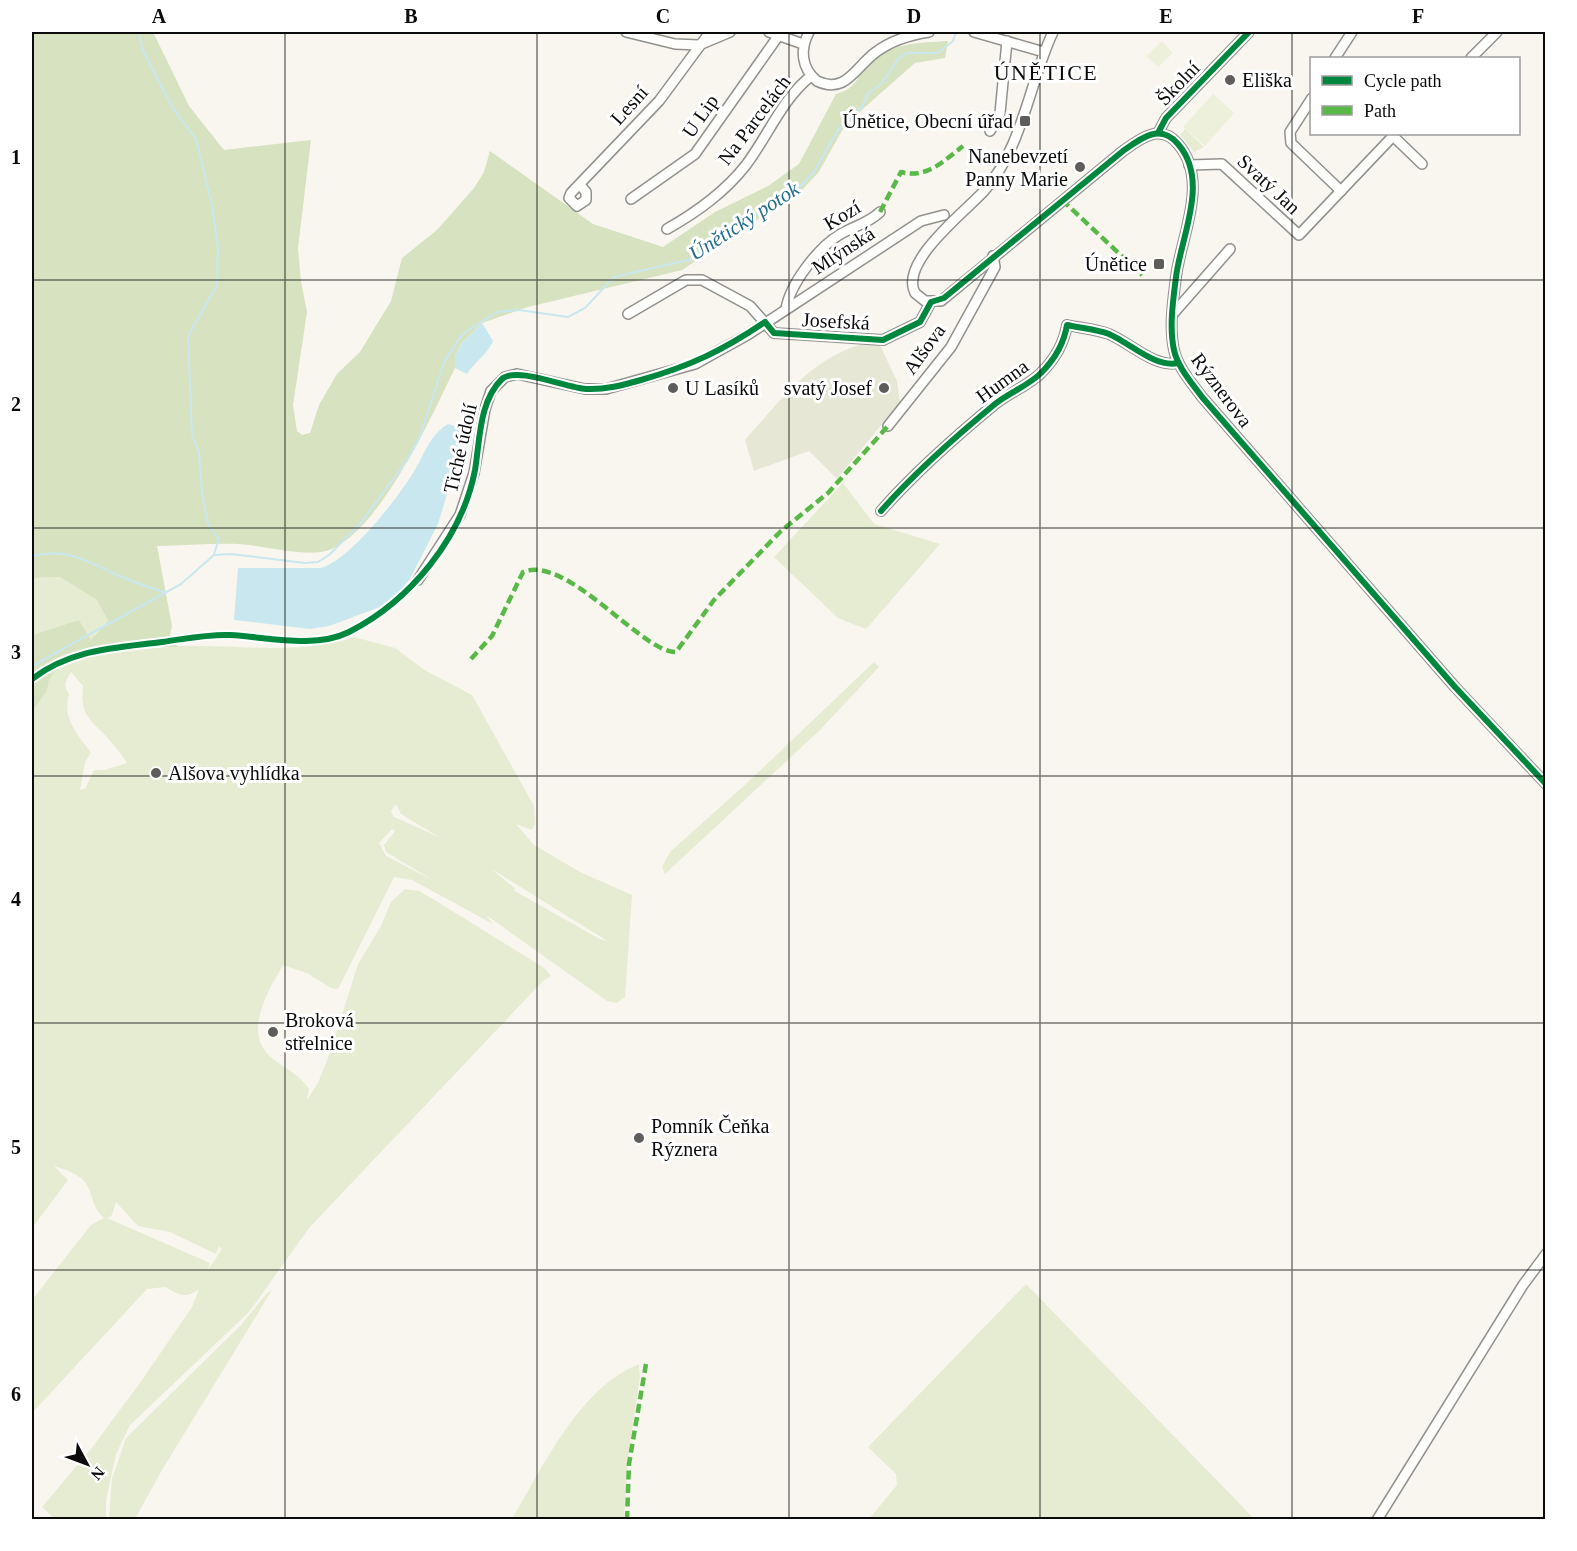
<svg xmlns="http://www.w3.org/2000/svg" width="1577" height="1551" font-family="Georgia,serif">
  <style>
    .green { fill: #e5ecd1; fill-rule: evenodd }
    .forest { fill: #d7e2c0 }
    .cemetery { fill: #e6e8d5 }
    .pitch { fill: #edf0da }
    .water { fill: #c9e7ef }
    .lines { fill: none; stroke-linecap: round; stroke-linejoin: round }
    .stream { stroke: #c9e7ef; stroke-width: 2 }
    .minor-casing { stroke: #92918e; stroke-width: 12 }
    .minor { stroke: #fefefd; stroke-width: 9 }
    .quiet { stroke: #58b947; stroke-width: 4.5; stroke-dasharray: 9 4.5; stroke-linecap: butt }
    .cycleway-casing { stroke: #fff; stroke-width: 10 }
    .cycleway { stroke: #00873e; stroke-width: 6 }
    .grid { fill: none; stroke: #0b0b0b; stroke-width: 1.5; stroke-opacity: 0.55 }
    .poi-dot { fill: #5e5d5b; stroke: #fff; stroke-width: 2 }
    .labels { text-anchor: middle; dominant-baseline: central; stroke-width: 6; stroke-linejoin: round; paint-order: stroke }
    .poi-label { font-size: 20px; fill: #0b0b0b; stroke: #fff; text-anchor: start }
    .street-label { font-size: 20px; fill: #0b0b0b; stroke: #fff }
    .water-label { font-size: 21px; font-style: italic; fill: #236e8e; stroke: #fff }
    .quarter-label { font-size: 22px; letter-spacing: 1.5px; fill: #0b0b0b; stroke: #fff }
    .neatline { fill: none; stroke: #0b0b0b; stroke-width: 2 }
    .grid-label { font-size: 20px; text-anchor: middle; font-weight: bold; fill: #0b0b0b }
  </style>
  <rect width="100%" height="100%" fill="#f9f6ef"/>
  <g class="green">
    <path d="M1185 129 1204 147 1194 152 1180 135Z"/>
    <path d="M843 483 874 524 940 544 866 629 838 618 774 557Z"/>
    <path d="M60 577 97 600 108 621 91 640 79 620 32 635V578Z"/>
    <path d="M354 637 395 648 426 671 472 695 534 806 535 824 532 830 516 824 534 845 580 872 632 895 625 997 617 1003 607 1001 486 915 493 924 412 880 394 877 338 989 331 988 307 973 283 965C268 991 241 1034 273 1059 286 1069 300 1075 309 1089L307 1100 318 1083 331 1050 358 964 381 926 391 902 405 889 419 891 433 899 544 968 551 976 543 981 309 1228 249 1312 130 1425 116 1454 106 1500V1519H55L42 1507 91 1449 142 1380 192 1307 199 1289C185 1300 178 1294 165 1287L147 1289 32 1413V1300L91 1225 104 1218C92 1206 95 1203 89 1189 84 1175 66 1170 54 1166L68 1180 32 1228V712L47 691 49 680 64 660C109 654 151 646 197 646 248 646 305 654 354 637ZM71 672 83 686C79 719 94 721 112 743 118 749 122 756 127 763L105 770H94L85 789 80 790 85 762 91 753C77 733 62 720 69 694 63 686 65 681 71 672ZM396 804 401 814 439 837 394 817 391 811ZM392 829 395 831 384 845 386 852 434 881 386 856 379 843ZM490 868 609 942 598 938 513 890 516 889ZM116 1202 138 1226 170 1232 216 1254 219 1246 222 1249 207 1271 210 1263 107 1218 112 1215Z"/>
    <path d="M874 662 879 667 876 670 821 729 665 874 662 867 670 852 747 783Z"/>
    <path d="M1026 1284 1236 1500 1254 1519H869L897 1485 896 1474 868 1447Z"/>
    <path d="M272 1290 162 1470 135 1519H109L112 1479 126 1438 241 1325 267 1293Z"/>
    <path d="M639 1364 640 1377 628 1458 624 1519H512C543 1467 579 1388 639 1364Z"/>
  </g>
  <path class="forest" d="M32 32H153L189 106 224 150 311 140 298 248 301 282 307 312 293 405 297 431 302 435 310 433 319 405 337 374 360 352 391 301 402 258 437 230 474 188 484 172 490 151 593 224 663 247 715 212 768 186 799 164 836 94C858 88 855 78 869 64 891 42 920 43 948 41L945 58 915 63 865 107 843 129 818 173 802 190 682 270 528 307 482 323 461 344 455 356V368C433 413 375 544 321 552 297 555 264 546 239 544 212 543 184 546 157 546L172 626 170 635 178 647H144L64 660 49 680 47 691 32 712V635L79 620 91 640 108 621 97 600 60 577 32 578Z"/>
  <path class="cemetery" d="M871 342 880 345 897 381 900 402 837 479 809 451 754 471 745 440C782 399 813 354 871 342Z"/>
  <g class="pitch">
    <path d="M1162 41 1173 53 1158 67 1146 56Z"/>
    <path d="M1213 94 1234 113 1205 146 1183 127Z"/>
  </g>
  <g class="water">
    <path d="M482 323 493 341C488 354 475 361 467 374L455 368V356L461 344Z"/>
    <path d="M448 424 455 426 461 434V448L438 524 410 579 399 592 380 607 329 626 310 629 234 620 238 568H321C350 560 400 496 416 468 426 451 430 435 448 424Z"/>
  </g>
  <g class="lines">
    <g class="stream">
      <path d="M138 32 144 53 173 108 196 139 212 205 218 248 217 285 188 336 192 434 199 452 202 494 208 524 219 539 214 554"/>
      <path d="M32 556C66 548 83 559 113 573 130 581 149 587 166 593"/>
      <path d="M32 666 181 584 214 555 231 554 305 563 318 562 329 555 359 525 406 462 419 439 444 362 458 340 468 330 498 312 519 310 568 317 585 308 614 277 692 259 723 233 792 195 814 172 838 130 862 107 868 93 881 84 899 58 907 53H938L953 41 956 32"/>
    </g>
    <g class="minor-casing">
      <g id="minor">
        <path d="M626 32 675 44 699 45 730 32"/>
        <path d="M769 32 803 44"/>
        <path d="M809 32C800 49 801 68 817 81 846 95 856 66 876 52 892 40 909 35 929 32"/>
        <path d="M974 32 1044 52"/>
        <path d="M1053 32C1029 83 1023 147 984 191 965 212 899 262 915 293L925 301H941L1123 151C1141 138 1160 123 1178 144 1210 181 1181 236 1176 277 1173 301 1169 327 1174 350 1178 368 1192 383 1202 397L1455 687 1546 784"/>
        <path d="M1335 58 1352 32"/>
        <path d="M1471 58 1497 32"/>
        <path d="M1312 98 1290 132 1291 143 1341 191"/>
        <path d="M990 131 1000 113 1007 41"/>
        <path d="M1158 133 1166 118 1249 32"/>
        <path d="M1393 136 1422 164"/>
        <path d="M1189 165 1222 164 1299 235 1395 134"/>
        <path d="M580 185 586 192V200L577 206 569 198 571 193 659 101 710 32"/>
        <path d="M631 199 695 154 779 35"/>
        <path d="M667 229C697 212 724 193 746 165 768 136 782 99 811 76"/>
        <path d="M786 309C790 284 818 248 839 235 853 226 868 224 880 212"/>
        <path d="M628 314 686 280H702L750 306 774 333 883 340 920 322 931 302"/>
        <path d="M1172 315 1230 249"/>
        <path d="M888 426 951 347 995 267 993 256"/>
        <path d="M881 511C916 471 955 437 995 404 1010 392 1028 386 1041 373 1054 360 1064 343 1067 325 1080 328 1096 329 1109 334 1130 343 1155 368 1178 363"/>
        <path d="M418 580 460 515 474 473 485 409 491 391 505 377 517 374 585 389H606L695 364 749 334 921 221 944 215"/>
        <path d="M1377 1520 1523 1285 1546 1254"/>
      </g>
    </g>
    <use href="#minor" class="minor"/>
    <g class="quiet">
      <path d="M1062 200 1142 275"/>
      <path d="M880 212 901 172C926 179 944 161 963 146"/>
      <path d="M471 659 492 636 523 572C567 554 642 653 676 652L714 600 781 531 828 493 888 426"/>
      <path d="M627 1520 629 1464 646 1364"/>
    </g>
    <g class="cycleway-casing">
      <g id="cycleway">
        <path d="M1158 133 1166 118 1249 32"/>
        <path d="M881 511C916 471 955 437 995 404 1010 392 1028 386 1041 373 1054 360 1064 343 1067 325 1080 328 1096 329 1109 334 1130 343 1155 368 1178 363"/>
        <path d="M32 679C71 649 115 648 162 642 185 639 207 634 230 635 267 637 315 649 349 632 410 601 462 538 475 470 480 440 479 401 502 379 516 366 567 388 586 389 605 390 623 385 641 380 690 366 722 351 765 322L774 333 883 340 920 322 931 302 944 298 1123 151C1141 138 1160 123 1178 144 1210 181 1181 236 1176 277 1173 301 1169 327 1174 350 1178 368 1192 383 1202 397L1455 687 1546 784"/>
      </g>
    </g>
    <use href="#cycleway" class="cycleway"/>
  </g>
  <path class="grid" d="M285 32V1520M537 32V1520M789 32V1520M1040 32V1520M1292 32V1520M32 280H1546M32 528H1546M32 776H1546M32 1023H1546M32 1270H1546"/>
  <g class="poi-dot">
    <circle cx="1230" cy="80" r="6"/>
    <rect x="1019" y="115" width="12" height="12" rx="3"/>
    <circle cx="1080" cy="167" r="6"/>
    <rect x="1153" y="258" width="12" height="12" rx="3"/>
    <circle cx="673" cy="388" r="6"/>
    <circle cx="884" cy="388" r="6"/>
    <circle cx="156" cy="773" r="6"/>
    <circle cx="273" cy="1032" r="6"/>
    <circle cx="639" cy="1138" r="6"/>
  </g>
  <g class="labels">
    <g class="poi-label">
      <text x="1242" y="80">Eliška</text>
      <text x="1013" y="121" text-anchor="end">Únětice, Obecní úřad</text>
      <text x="1068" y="156" text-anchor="end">Nanebevzetí<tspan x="1068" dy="23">Panny Marie</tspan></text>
      <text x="1147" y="264" text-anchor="end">Únětice</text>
      <text x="685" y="388">U Lasíků</text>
      <text x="872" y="388" text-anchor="end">svatý Josef</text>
      <text x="168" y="773">Alšova vyhlídka</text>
      <text x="285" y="1020">Broková<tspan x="285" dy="23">střelnice</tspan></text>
      <text x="651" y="1126">Pomník Čeňka<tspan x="651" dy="23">Rýznera</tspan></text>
    </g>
    <g class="street-label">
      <text transform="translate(1178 83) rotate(-46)">Školní</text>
      <text transform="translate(629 105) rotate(-48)">Lesní</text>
      <text transform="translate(700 116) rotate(-55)">U Lip</text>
      <text transform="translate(754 120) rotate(-53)">Na Parcelách</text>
      <text transform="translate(1269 184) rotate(43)">Svatý Jan</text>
      <text transform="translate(842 215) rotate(-31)">Kozí</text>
      <text transform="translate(843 250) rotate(-33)">Mlýnská</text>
      <text transform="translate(836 321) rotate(3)">Josefská</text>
      <text transform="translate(924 349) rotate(-54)">Alšova</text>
      <text transform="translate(1002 381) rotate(-36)">Humna</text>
      <text transform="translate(1222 390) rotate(53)">Rýznerova</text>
      <text transform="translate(460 448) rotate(-77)">Tiché údolí</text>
    </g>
    <g class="water-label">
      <text transform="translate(744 221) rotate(-33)">Únětický potok</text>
    </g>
    <g class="quarter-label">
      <text x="1046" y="72">ÚNĚTICE</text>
    </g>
  </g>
  <rect width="1577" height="1551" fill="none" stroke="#ffffff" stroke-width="66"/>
  <rect x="1310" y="57" width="210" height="78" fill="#ffffff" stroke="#9d9d9d" stroke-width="1.5"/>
  <rect x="1322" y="76" width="30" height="9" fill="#00873e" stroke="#9d9d9d" stroke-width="1.5"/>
  <text x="1364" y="87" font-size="18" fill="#0b0b0b">Cycle path</text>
  <rect x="1322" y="106" width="30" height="9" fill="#58b947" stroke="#9d9d9d" stroke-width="1.5"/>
  <text x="1364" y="117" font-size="18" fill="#0b0b0b">Path</text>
  <g transform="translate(87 1464) rotate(131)" stroke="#ffffff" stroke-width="4.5" paint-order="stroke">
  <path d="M0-4.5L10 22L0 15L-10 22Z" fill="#0b0b0b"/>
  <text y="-9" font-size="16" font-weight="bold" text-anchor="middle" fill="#0b0b0b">N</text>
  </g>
  <rect x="33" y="33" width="1511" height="1485" class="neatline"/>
  <g class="grid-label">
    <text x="159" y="23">A</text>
    <text x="411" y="23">B</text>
    <text x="663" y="23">C</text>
    <text x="914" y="23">D</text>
    <text x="1166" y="23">E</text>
    <text x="1418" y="23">F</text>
    <text x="16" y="164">1</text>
    <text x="16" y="411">2</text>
    <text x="16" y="659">3</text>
    <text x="16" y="906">4</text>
    <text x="16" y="1154">5</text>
    <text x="16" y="1401">6</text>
  </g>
</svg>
